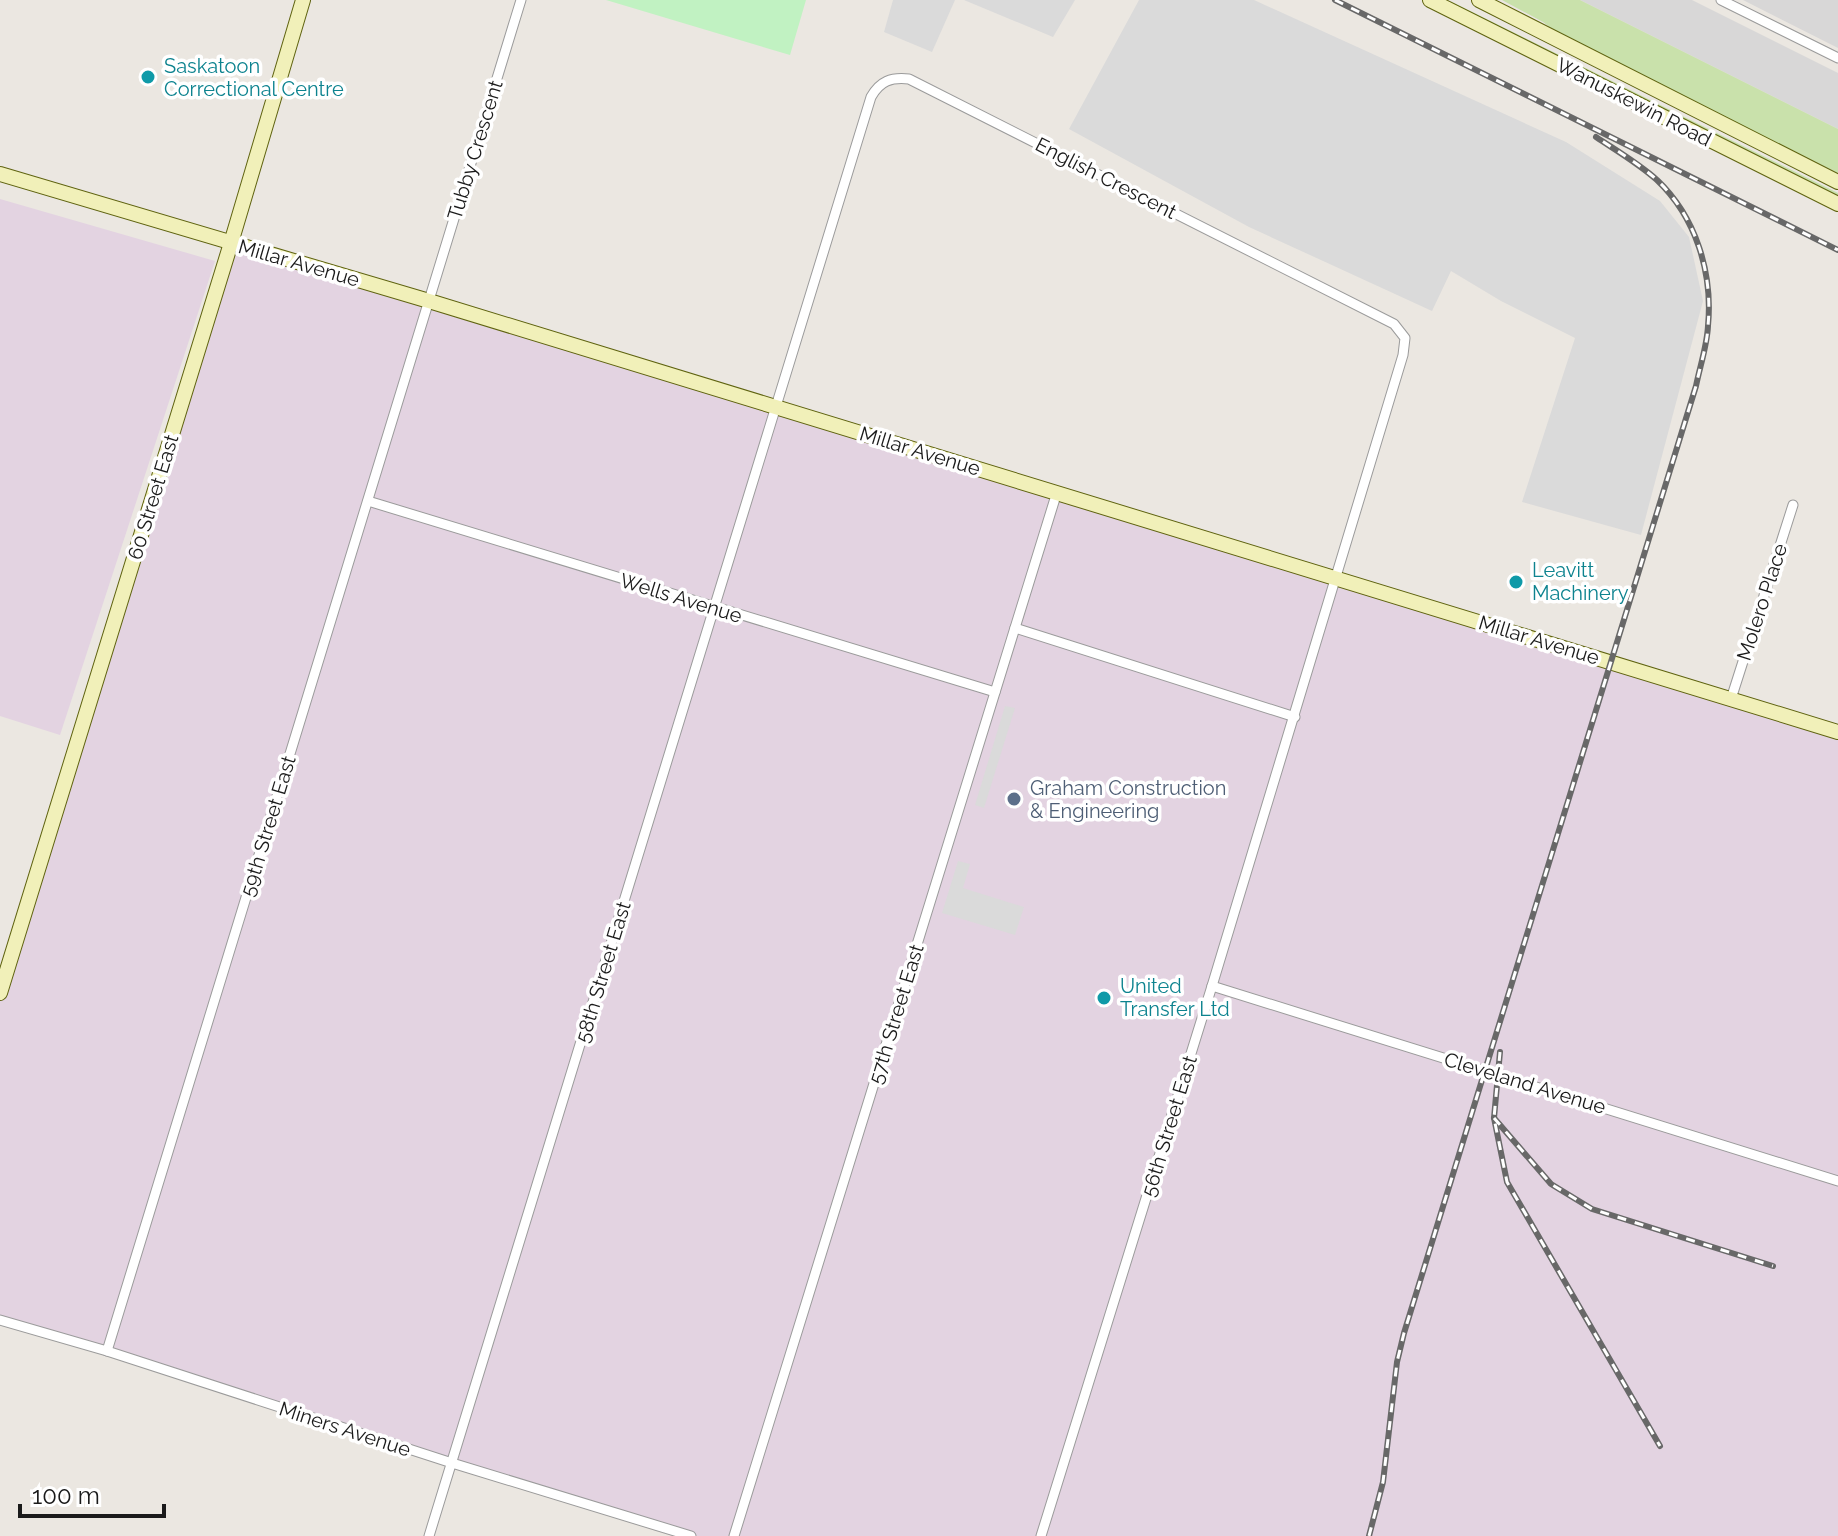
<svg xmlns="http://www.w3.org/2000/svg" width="1838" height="1536" font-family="Raleway,sans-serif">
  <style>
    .residential { fill: #d8d7d7 }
    .industrial { fill: #e3d3e1 }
    .grass { fill: #c9e1ab }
    .park { fill: #c1f2c2 }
    .parking { fill: #dadada }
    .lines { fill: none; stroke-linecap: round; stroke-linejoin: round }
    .street-casing { stroke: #9b9b9b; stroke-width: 11 }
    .secondary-casing { stroke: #5f6310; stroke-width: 16 }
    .street { stroke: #fff; stroke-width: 9 }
    .secondary { stroke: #f1f0b9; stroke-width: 14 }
    .rail-casing { stroke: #686868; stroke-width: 6 }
    .rail { stroke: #fff; stroke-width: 3; stroke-dasharray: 9; stroke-linecap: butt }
    .culture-dot { fill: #0f9aa8; stroke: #fff; stroke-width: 3 }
    .service-dot { fill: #5c6f8a; stroke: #fff; stroke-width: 3 }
    .labels { text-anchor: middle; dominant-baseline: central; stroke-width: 7; stroke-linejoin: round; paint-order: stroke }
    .culture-label { font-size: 20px; fill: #0d838f; stroke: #fff; text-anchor: start }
    .street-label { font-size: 20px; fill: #1a1a1a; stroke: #fff }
    .service-label { font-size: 20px; fill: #4e5e75; stroke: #fff; text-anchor: start }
  </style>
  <rect width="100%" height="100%" fill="#ebe7e1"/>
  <g class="residential">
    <path d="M1580 0H1692L1838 73V129Z"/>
    <path d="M1743 0H1838V48Z"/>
  </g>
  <g class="industrial">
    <path d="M0 199 215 261 60 735 0 716Z"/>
    <path d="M231 243 1838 732V1536H691L0 1320V993Z"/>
  </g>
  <g class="grass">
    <path d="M1502 0H1580L1838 129V173L1561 36 1543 22Z"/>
    <path d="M1450 1 1838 193V197L1455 6Z"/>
  </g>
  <path class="park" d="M606 0H806L790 55Z"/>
  <g class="parking">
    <path d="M893 0H955L932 52 884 32Z"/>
    <path d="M964 0H1075L1053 37Z"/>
    <path d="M1139 0H1254L1566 142 1660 201 1689 237 1703 301 1641 535 1522 502 1575 338 1501 301 1451 271 1432 311 1249 227 1069 129Z"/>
    <path d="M1005 706 1015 708 984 808 975 805Z"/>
    <path d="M958 861 970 864 963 888 1024 907 1015 935 942 913Z"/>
  </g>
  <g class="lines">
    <g class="street-casing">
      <g id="street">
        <path d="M1721 0 1838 58"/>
        <path d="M368 501 995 692"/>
        <path d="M1015 628 1295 717"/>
        <path d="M1731 699 1793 505"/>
        <path d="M1212 986 1838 1181"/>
        <path d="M0 1320 107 1351 452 1463 691 1536"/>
        <path d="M107 1351 521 0"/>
        <path d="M429 1536 871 97C880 81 891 77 909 79L1394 324 1405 338 1403 355 1212 986 1041 1536"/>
        <path d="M734 1536 1057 492"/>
      </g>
    </g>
    <g class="secondary-casing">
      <g id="secondary">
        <path d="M1430 0 1838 204"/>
        <path d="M1479 0 1838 182"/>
        <path d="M0 174 429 301 1838 732"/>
        <path d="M0 993 231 243 303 0"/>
      </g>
    </g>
    <use href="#street" class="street"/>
    <use href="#secondary" class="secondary"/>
    <g class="rail-casing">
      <g id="rail">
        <path d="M1335 0 1838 250"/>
        <path d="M1500 1052 1494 1118 1507 1182 1660 1446"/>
        <path d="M1494 1118 1551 1184 1592 1209 1773 1266"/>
        <path d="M1369 1536 1383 1482 1397 1362 1404 1333 1696 386C1700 366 1707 346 1708 326 1713 273 1696 217 1657 180 1638 163 1617 151 1596 137"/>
      </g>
    </g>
    <use href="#rail" class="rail"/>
  </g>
  <g class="culture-dot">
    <circle cx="148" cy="77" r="8"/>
    <circle cx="1516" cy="582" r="8"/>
    <circle cx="1104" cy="998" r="8"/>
  </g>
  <circle class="service-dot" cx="1014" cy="799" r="8"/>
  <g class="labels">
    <g class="culture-label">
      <text x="164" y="66">Saskatoon<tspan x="164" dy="23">Correctional Centre</tspan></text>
      <text x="1532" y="570">Leavitt<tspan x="1532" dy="23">Machinery</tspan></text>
      <text x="1120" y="986">United<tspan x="1120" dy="23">Transfer Ltd</tspan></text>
    </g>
    <g class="street-label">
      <text transform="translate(1634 102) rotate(27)">Wanuskewin Road</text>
      <text transform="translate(475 150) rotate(-73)">Tubby Crescent</text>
      <text transform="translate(1106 178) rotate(27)">English Crescent</text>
      <text transform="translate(299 263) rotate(16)">Millar Avenue</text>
      <text transform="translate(920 451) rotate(17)">Millar Avenue</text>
      <text transform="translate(153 497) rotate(-73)">60 Street East</text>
      <text transform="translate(681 598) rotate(17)">Wells Avenue</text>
      <text transform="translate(1762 602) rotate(-72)">Molero Place</text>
      <text transform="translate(1539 640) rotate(17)">Millar Avenue</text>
      <text transform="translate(268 826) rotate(-73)">59th Street East</text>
      <text transform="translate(603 972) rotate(-73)">58th Street East</text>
      <text transform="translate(896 1014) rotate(-73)">57th Street East</text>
      <text transform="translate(1525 1083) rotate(17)">Cleveland Avenue</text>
      <text transform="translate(1169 1126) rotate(-73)">56th Street East</text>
      <text transform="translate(345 1429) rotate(18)">Miners Avenue</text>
    </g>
    <g class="service-label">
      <text x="1030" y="788">Graham Construction<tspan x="1030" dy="23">&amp; Engineering</tspan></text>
    </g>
  </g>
  <path d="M20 1504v12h144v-12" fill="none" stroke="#1a1a1a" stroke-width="4"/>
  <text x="32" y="1504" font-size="24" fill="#1a1a1a" stroke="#ffffff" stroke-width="6" paint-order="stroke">100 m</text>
</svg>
